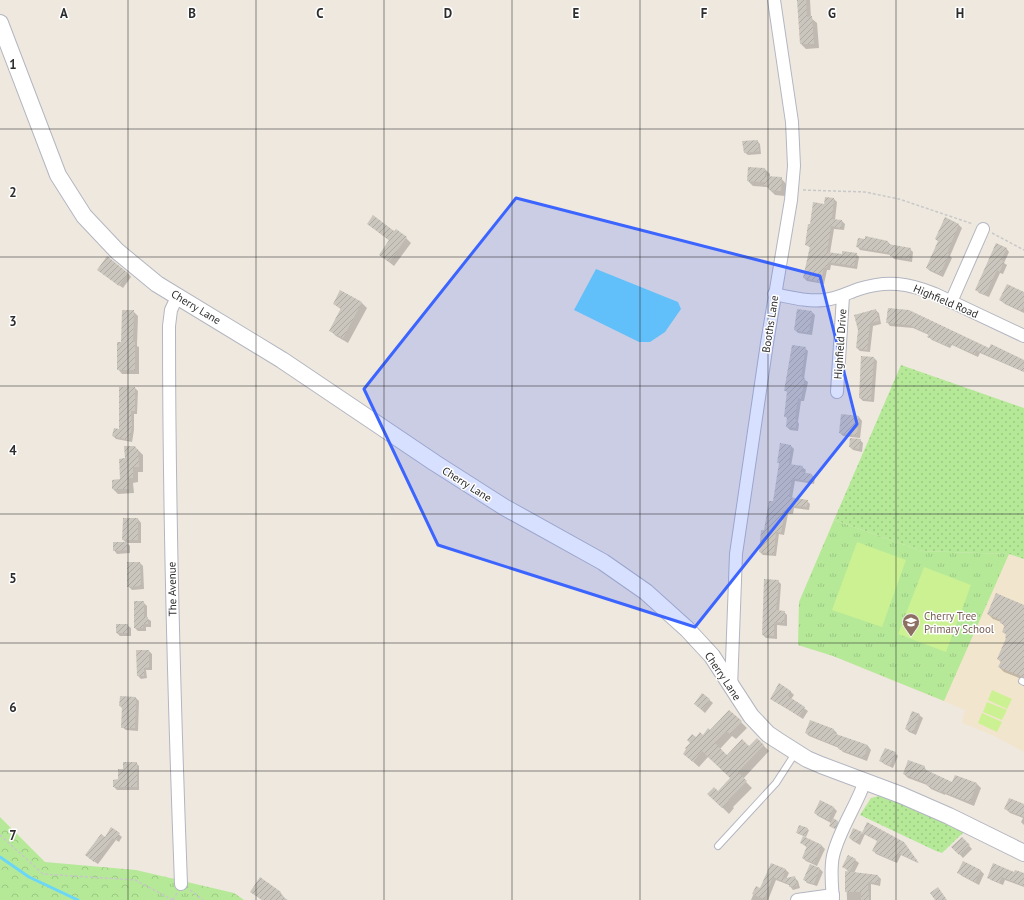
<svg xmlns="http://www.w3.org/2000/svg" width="1024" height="900" font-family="'PT Sans',sans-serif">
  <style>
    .education { fill: #f2e5cd }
    .grass { fill: url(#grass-dots) }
    .forest { fill: url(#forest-crowns) }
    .park { fill: url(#park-tufts) }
    .pitch { fill: #cbf193 }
    .water { fill: #6bd6f8 }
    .shadow { fill: #0003 }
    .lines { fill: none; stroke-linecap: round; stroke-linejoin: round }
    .stream { stroke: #6bd6f8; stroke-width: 3 }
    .building { fill: url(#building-hatch) }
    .service-casing { stroke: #b3b6c1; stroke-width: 8 }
    .minor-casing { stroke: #b3b6c1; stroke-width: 14 }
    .secondary-casing { stroke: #b3b6c1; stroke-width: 18 }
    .path { stroke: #c8c8c8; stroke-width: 1.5; stroke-dasharray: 3 2; stroke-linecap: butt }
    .service { stroke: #fff; stroke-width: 6 }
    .minor { stroke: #fff; stroke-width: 12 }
    .secondary { stroke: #fff; stroke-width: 16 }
    .marked { fill: #3c65ff; fill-opacity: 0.2; stroke: #3c65ff; stroke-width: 3; stroke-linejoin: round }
    .grid { fill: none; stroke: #2d2d2d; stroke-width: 1; stroke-opacity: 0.55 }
    .labels { text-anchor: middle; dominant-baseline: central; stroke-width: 3; stroke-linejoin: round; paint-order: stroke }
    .street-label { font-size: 11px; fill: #2d2d2d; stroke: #fff }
    .education-label { font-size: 11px; fill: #785e54; stroke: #fff; text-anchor: start }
    .grid-label { font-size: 13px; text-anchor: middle; font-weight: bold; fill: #2d2d2d; stroke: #fff; stroke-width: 3; stroke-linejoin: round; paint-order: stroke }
  </style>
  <defs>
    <pattern id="grass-dots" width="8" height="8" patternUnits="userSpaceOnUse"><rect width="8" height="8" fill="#b5e998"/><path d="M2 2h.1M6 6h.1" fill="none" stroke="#9cc883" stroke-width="1.8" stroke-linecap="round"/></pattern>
    <pattern id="forest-crowns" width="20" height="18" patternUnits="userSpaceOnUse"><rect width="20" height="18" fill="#b5e998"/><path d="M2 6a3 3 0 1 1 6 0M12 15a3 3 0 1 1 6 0" fill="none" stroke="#9cc883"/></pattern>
    <pattern id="park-tufts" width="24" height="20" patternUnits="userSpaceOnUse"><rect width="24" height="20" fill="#b5e998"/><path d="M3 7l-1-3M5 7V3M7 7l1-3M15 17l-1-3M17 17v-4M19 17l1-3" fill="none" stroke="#9cc883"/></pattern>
    <pattern id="building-hatch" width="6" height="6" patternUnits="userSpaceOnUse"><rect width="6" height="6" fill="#cbc6bd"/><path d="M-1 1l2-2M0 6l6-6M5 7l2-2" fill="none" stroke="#afaaa3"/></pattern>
  </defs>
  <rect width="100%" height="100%" fill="#efe8df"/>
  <path class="education" d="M834 520 922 551 1009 554 1024 559V752L992 735 962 723 965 710 833 656 798 645 799 602Z"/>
  <g class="grass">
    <path d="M901 365 1024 408V559L1009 554 922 551 834 520Z"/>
    <path d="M879 796 912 808 965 831 942 853 936 851 860 815 871 798Z"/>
  </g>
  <path class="forest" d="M0 817 45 862 136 870 234 893 244 900H0Z"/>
  <g class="park">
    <path d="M834 520 922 551 1009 554 944 701 833 656 798 645 799 602Z"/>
    <path d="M165 876 198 900H149Z"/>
  </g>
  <g class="pitch">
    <path d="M857 542 906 560 882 627 832 610Z"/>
    <path d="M924 567 971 585 946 652 898 634Z"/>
    <path d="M992 690 1012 699 1007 709 988 700Z"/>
    <path d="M987 702 1007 710 1002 720 983 712Z"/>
    <path d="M982 713 1002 722 997 732 978 723Z"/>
  </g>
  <path class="water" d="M596 269 678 302 681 309 665 332 650 342H639L574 310Z"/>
  <g class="shadow">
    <path d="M785 0H810L811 18 817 23 819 48 806 49 801 44 798 0Z"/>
    <path d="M757 141 760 144 761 154 748 155 744 152Z"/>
    <path d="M765 169 770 174V178H781L786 184 785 196 775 195 767 187 753 186 748 181Z"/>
    <path d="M834 199 837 202 835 220 842 221 845 224 844 230 834 229 830 253 843 255 856 254 859 257 857 269 831 265 830 270H827L824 284 807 281 804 278 811 248 806 245 811 225 825 205Z"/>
    <path d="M945 219 959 225 962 228 950 256 952 258 943 277 930 271 927 268 939 242 936 239Z"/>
    <path d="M368 224 406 238 411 243 394 266 380 255 390 241Z"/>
    <path d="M888 242 891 245 910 249 913 252 912 262 894 259 891 255 860 250 857 246Z"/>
    <path d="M1006 248 1009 252 1004 263 1007 265 1003 274 1000 273 989 297 979 293 976 289Z"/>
    <path d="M98 270 128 273 131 277 123 288Z"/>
    <path d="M1024 293V313L1005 304 1000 300Z"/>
    <path d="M362 303 367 308 348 343 336 336 331 331 342 310 334 304Z"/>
    <path d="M888 309 990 349 1024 361V372L980 353 978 357 952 345 950 348 932 340 929 337V335L913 328 890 326 887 322Z"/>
    <path d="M875 310 879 313 881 324 873 326 870 352 860 351 857 348Z"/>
    <path d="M133 311 138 316 137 346 139 347V374H122L118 369 122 343Z"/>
    <path d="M812 312 815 315 812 335 798 333 795 330Z"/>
    <path d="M805 348 808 351 804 379 808 382 804 401H801L798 422 799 424 798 431 790 430 787 427 788 419 785 416 788 393 785 390Z"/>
    <path d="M874 358 877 361 874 402 863 401 860 398Z"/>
    <path d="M135 388 138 391 137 414H134V430L132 442 116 439 113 436 120 430Z"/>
    <path d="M859 417 862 421 860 438 843 436 840 433Z"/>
    <path d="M860 440 863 443 862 452 853 450 850 447Z"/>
    <path d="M791 446 794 449 791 466 802 467 806 470 805 473 812 475 815 478 814 484 795 481 792 498 807 501 810 504 809 510 794 508 793 514H788L784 535 779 534 776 556 763 555 760 552 774 502 780 464 778 462Z"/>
    <path d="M135 447 143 455V472H138V482L133 483 134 493 118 494 113 489 121 480Z"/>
    <path d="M138 519 141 523V543H127L123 540Z"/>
    <path d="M127 543 130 546V553L117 554 114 550Z"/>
    <path d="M140 563 143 566 144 589 132 590 128 586Z"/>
    <path d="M778 581 781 584 779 612H784L787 615V626L777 625V639L766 638 763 635Z"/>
    <path d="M143 602 147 606V618L151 621V627H146V631H138L135 628Z"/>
    <path d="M1024 607V680L1004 672 999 667 1001 662 998 659 1007 638V635L1003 632 1005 627 1001 622 993 619 988 614Z"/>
    <path d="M127 625 131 628V636H120L117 633Z"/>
    <path d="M149 651 152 654V670H146L147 678 141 679 138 676Z"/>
    <path d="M790 691 794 695 791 699 808 711 803 719 771 698Z"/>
    <path d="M703 694 713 703 705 713 695 704Z"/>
    <path d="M121 697 136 698 139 701 138 731 126 730 122 727 123 709 120 706Z"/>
    <path d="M919 715 923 718 916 735 909 732 906 729Z"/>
    <path d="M741 722 747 728 736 739 732 736 720 749 727 757 749 747 757 739 769 751 743 779 752 788 733 807 734 808 729 814 709 794 718 792 731 778 708 757 699 767 690 759 696 739 710 731Z"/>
    <path d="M834 730 837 733 836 735 868 746 871 750 867 761 843 752 839 748 809 736 806 733Z"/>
    <path d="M895 753 898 756 893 768 884 764 881 761Z"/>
    <path d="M136 763 139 766V790H117L114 787 124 770Z"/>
    <path d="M924 767 928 772 953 783 956 776 977 784 981 788 974 806 945 794V795L931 789 927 785 908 778 904 774Z"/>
    <path d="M820 801 834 808 837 811 833 819 839 823 836 829 831 827V823L818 816 815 813Z"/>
    <path d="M1024 805V825L1021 822 1023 818 1010 813 1005 808Z"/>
    <path d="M867 824 904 843 918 863 901 855 897 863 876 854 874 851 882 842 865 834 860 845 853 841 850 838 861 833 862 834Z"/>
    <path d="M112 829 122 837 119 842 116 840 98 864 89 858Z"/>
    <path d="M807 829 809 830 806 837 799 834Z"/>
    <path d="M962 838 972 849 963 858 953 847Z"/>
    <path d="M801 843 822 846 825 849 817 866 806 861 803 858 808 848Z"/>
    <path d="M855 860 859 863 854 873 878 876 881 879 880 886 871 884V900H847L846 872H849L844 867Z"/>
    <path d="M964 863 981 871 984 874 979 885 962 876 959 873Z"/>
    <path d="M771 864 786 870 789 873 786 879 795 878 798 881 800 888 793 890 789 885 776 880 768 900H751L756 888 761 890Z"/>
    <path d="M810 865 820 869 823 872 817 886 807 883 804 879Z"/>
    <path d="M1014 874H1024V887L1005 880 1003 885 991 880 988 877Z"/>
    <path d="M280 892 286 900H262L257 896Z"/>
  </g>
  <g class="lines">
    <path class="stream" d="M0 857 29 877 78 900"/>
  </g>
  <g class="building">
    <path d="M797 0H806L807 17 812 16 814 44H800Z"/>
    <path d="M758 140 759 151 744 153 742 141Z"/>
    <path d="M748 167 765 168V176L782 177 781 191 769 190V186L764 185V182L747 181Z"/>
    <path d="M825 197 834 198 832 219 842 220 841 228 831 226 827 252 842 254V251L857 253 854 266 828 262 827 268 824 267 821 282 803 278 810 246 805 245 808 224H810L813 202 824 204Z"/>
    <path d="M373 215 394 231 396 229 407 237 389 262 379 255 389 240 367 224Z"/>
    <path d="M945 217 959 224 947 253 949 254 940 274 926 268 938 241 935 239Z"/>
    <path d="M865 236 888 241V244L911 248 909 259 890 256V253L856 247 858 238 865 239Z"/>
    <path d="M996 243 1007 248 1001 260 1004 261 1000 272 997 270 985 295 975 290Z"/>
    <path d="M107 256 128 273 119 286 97 270Z"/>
    <path d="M1007 284 1024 292V306L1022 311 999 300Z"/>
    <path d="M340 290 362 302 343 338 329 331 341 308 333 304Z"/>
    <path d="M888 308 909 310 989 348 991 344 1024 360V372L976 350 975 354 948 343 947 346 927 337 929 334 909 325 886 323Z"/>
    <path d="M797 309 812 311 809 333 794 330Z"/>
    <path d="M876 309 879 321 870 323 867 350 856 348 858 330 854 315Z"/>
    <path d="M122 310H134L133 342H135V370H117V342H121Z"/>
    <path d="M792 345 806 347 801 377 805 378 801 399 798 398 795 419 797 420 796 428 786 427 787 417H784L787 391H784Z"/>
    <path d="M861 356 874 357 871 400 859 398Z"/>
    <path d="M119 387H135V411H131L132 426 129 440 112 436 114 428 119 429Z"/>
    <path d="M841 414 859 416 857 435 839 433Z"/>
    <path d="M850 438 861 439 859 449 849 447Z"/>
    <path d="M780 443 791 445 789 464 803 466 802 472 812 474 811 482 792 478 789 497 808 500 807 507 791 505 790 512 785 511 781 533 776 531 774 554 759 552 761 530H764L769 501H773L779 463H777Z"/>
    <path d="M124 446H135L136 449H138L139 467H133V478H128L129 489H112V480L120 479 119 459 125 458Z"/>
    <path d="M123 518H138V540H122Z"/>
    <path d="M113 542H127V550L113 551Z"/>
    <path d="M127 562H140L141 586 127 587Z"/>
    <path d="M764 579 779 580 776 610 785 611 784 623 774 622V636L762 635Z"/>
    <path d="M996 593 1024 605V677L998 667 1001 661 997 659 1006 638H1005L1006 634 1002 632 1005 625 1000 623 1001 620 987 614Z"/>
    <path d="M134 601H144V617H148V624H143V628H134Z"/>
    <rect x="116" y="624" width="12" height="9"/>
    <path d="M136 650H149V667L144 668V676H137Z"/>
    <path d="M779 683 791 691 788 696 805 707 799 716 770 699Z"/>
    <path d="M702 693 710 699 702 710 694 704Z"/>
    <path d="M120 696 136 697 135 728H121L122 706H119Z"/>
    <path d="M729 710 742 721 730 734 726 731 715 743 727 755 742 739 749 746 757 738 764 745 738 772 747 781 728 800 729 801 722 808 707 794 714 787 718 791 730 778 702 751 693 762 683 754 686 749 685 748 690 743 687 740 692 734 696 737 700 732 703 735 708 728 710 730Z"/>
    <path d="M912 711 920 714 913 732 905 729Z"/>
    <path d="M810 720 834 729 833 733 868 745 864 758 838 749 839 747 805 733Z"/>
    <path d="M885 748 896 752 890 766 879 761Z"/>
    <path d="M908 760 925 766 924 769 952 782 955 775 977 783 970 802 941 791V792L926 785 927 783 903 774Z"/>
    <path d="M123 762H137V787H113V780L118 779V769H123Z"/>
    <path d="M1009 798 1024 804V817L1004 809Z"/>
    <path d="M820 800 834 807 828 820 814 813Z"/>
    <path d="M833 818 838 821 835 829 829 826Z"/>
    <path d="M867 822 904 842 919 863 898 853 894 861 872 851 877 841 862 833Z"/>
    <path d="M799 825 808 828 805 836 796 833Z"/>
    <path d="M111 827 120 833 116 840 113 838 94 862 85 855 101 834 105 837Z"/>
    <path d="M853 828 862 832 857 842 849 838Z"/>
    <path d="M803 836 822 845 814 863 802 858 807 846 800 843Z"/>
    <path d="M962 837 970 845 959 855 951 847Z"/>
    <path d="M848 855 856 859 850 871 842 867Z"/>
    <path d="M963 861 981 870 975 882 957 873Z"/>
    <path d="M771 863 786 869 782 879 795 876 797 886 789 887V884L773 877 764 899 752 894 756 886 760 888Z"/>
    <path d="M993 863 1014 872 1015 870 1024 873V886L1002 877 999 883 987 878Z"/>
    <path d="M810 864 820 868 814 884 803 880Z"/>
    <path d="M845 871 878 875V883L868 882 869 900H861V892H845Z"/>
    <path d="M260 877 281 892 279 894 288 900H262L250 892Z"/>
    <path d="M938 887 947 900H935L930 893Z"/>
  </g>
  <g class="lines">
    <g class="service-casing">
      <g id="service">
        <path d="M1022 681 1024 682"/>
        <path d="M718 846 776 783 796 752"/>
      </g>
    </g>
    <g class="minor-casing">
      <g id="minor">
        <path d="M774 294C790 297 807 302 824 300 837 299 847 293 859 289 887 280 908 283 935 294L1024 336"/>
        <path d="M178 295 171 310 169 326C169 512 174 698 181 884"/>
        <path d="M951 302 983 229"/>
        <path d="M837 392 843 296"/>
        <path d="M731 688 736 554 767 343 791 200 794 166 792 122 774 0"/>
        <path d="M797 900 833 895"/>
        <path d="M833 900C832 886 830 870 833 856 839 830 856 807 865 781"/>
      </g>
    </g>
    <g class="secondary-casing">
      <path id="secondary" d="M0 23 58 175 84 216 117 251 157 284 282 360 435 463 504 507 603 562 646 592 687 629 712 656 751 716 768 734 777 740 807 759 821 765 901 795 949 816 1024 853"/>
    </g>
    <g class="path">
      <path d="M803 190 865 192 899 199 973 224"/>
      <path d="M992 233 1024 250"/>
      <path d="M0 835 43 874 135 880 173 900"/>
      <path d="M190 890 203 900"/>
      <path d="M173 900 177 893"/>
    </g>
    <use href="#service" class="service"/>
    <use href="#minor" class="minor"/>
    <use href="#secondary" class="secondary"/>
  </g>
  <path class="marked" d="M516 198 820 276 857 424 695 627 438 545 364 389Z"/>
  <path class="grid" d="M128 0V900M256 0V900M384 0V900M512 0V900M640 0V900M768 0V900M896 0V900M0 129H1024M0 257H1024M0 386H1024M0 514H1024M0 643H1024M0 771H1024"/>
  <defs>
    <g id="school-pin" transform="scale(0.9)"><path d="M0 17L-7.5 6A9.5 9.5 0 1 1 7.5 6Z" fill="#8d6e63" stroke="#fff"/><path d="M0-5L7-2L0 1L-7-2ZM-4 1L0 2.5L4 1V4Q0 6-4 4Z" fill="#fff"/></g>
  </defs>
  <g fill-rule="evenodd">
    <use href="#school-pin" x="911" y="622"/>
  </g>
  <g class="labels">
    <g class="street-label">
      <text transform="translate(946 301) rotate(23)">Highfield Road</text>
      <text transform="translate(196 307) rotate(31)">Cherry Lane</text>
      <text transform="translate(770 324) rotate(-81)">Booths Lane</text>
      <text transform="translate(840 344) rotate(-86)">Highfield Drive</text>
      <text transform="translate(467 484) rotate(32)">Cherry Lane</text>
      <text transform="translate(172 589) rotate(-91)">The Avenue</text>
      <text transform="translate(723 676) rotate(56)">Cherry Lane</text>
    </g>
    <g class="education-label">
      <text x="924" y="616">Cherry Tree<tspan x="924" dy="13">Primary School</tspan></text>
    </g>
  </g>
  <g class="grid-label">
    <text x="64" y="18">A</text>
    <text x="192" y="18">B</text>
    <text x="320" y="18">C</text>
    <text x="448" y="18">D</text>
    <text x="576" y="18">E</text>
    <text x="704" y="18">F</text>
    <text x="832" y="18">G</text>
    <text x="960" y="18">H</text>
    <text x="13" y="69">1</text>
    <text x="13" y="197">2</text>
    <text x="13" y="326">3</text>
    <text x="13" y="455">4</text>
    <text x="13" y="583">5</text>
    <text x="13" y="712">6</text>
    <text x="13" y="840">7</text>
  </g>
</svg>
